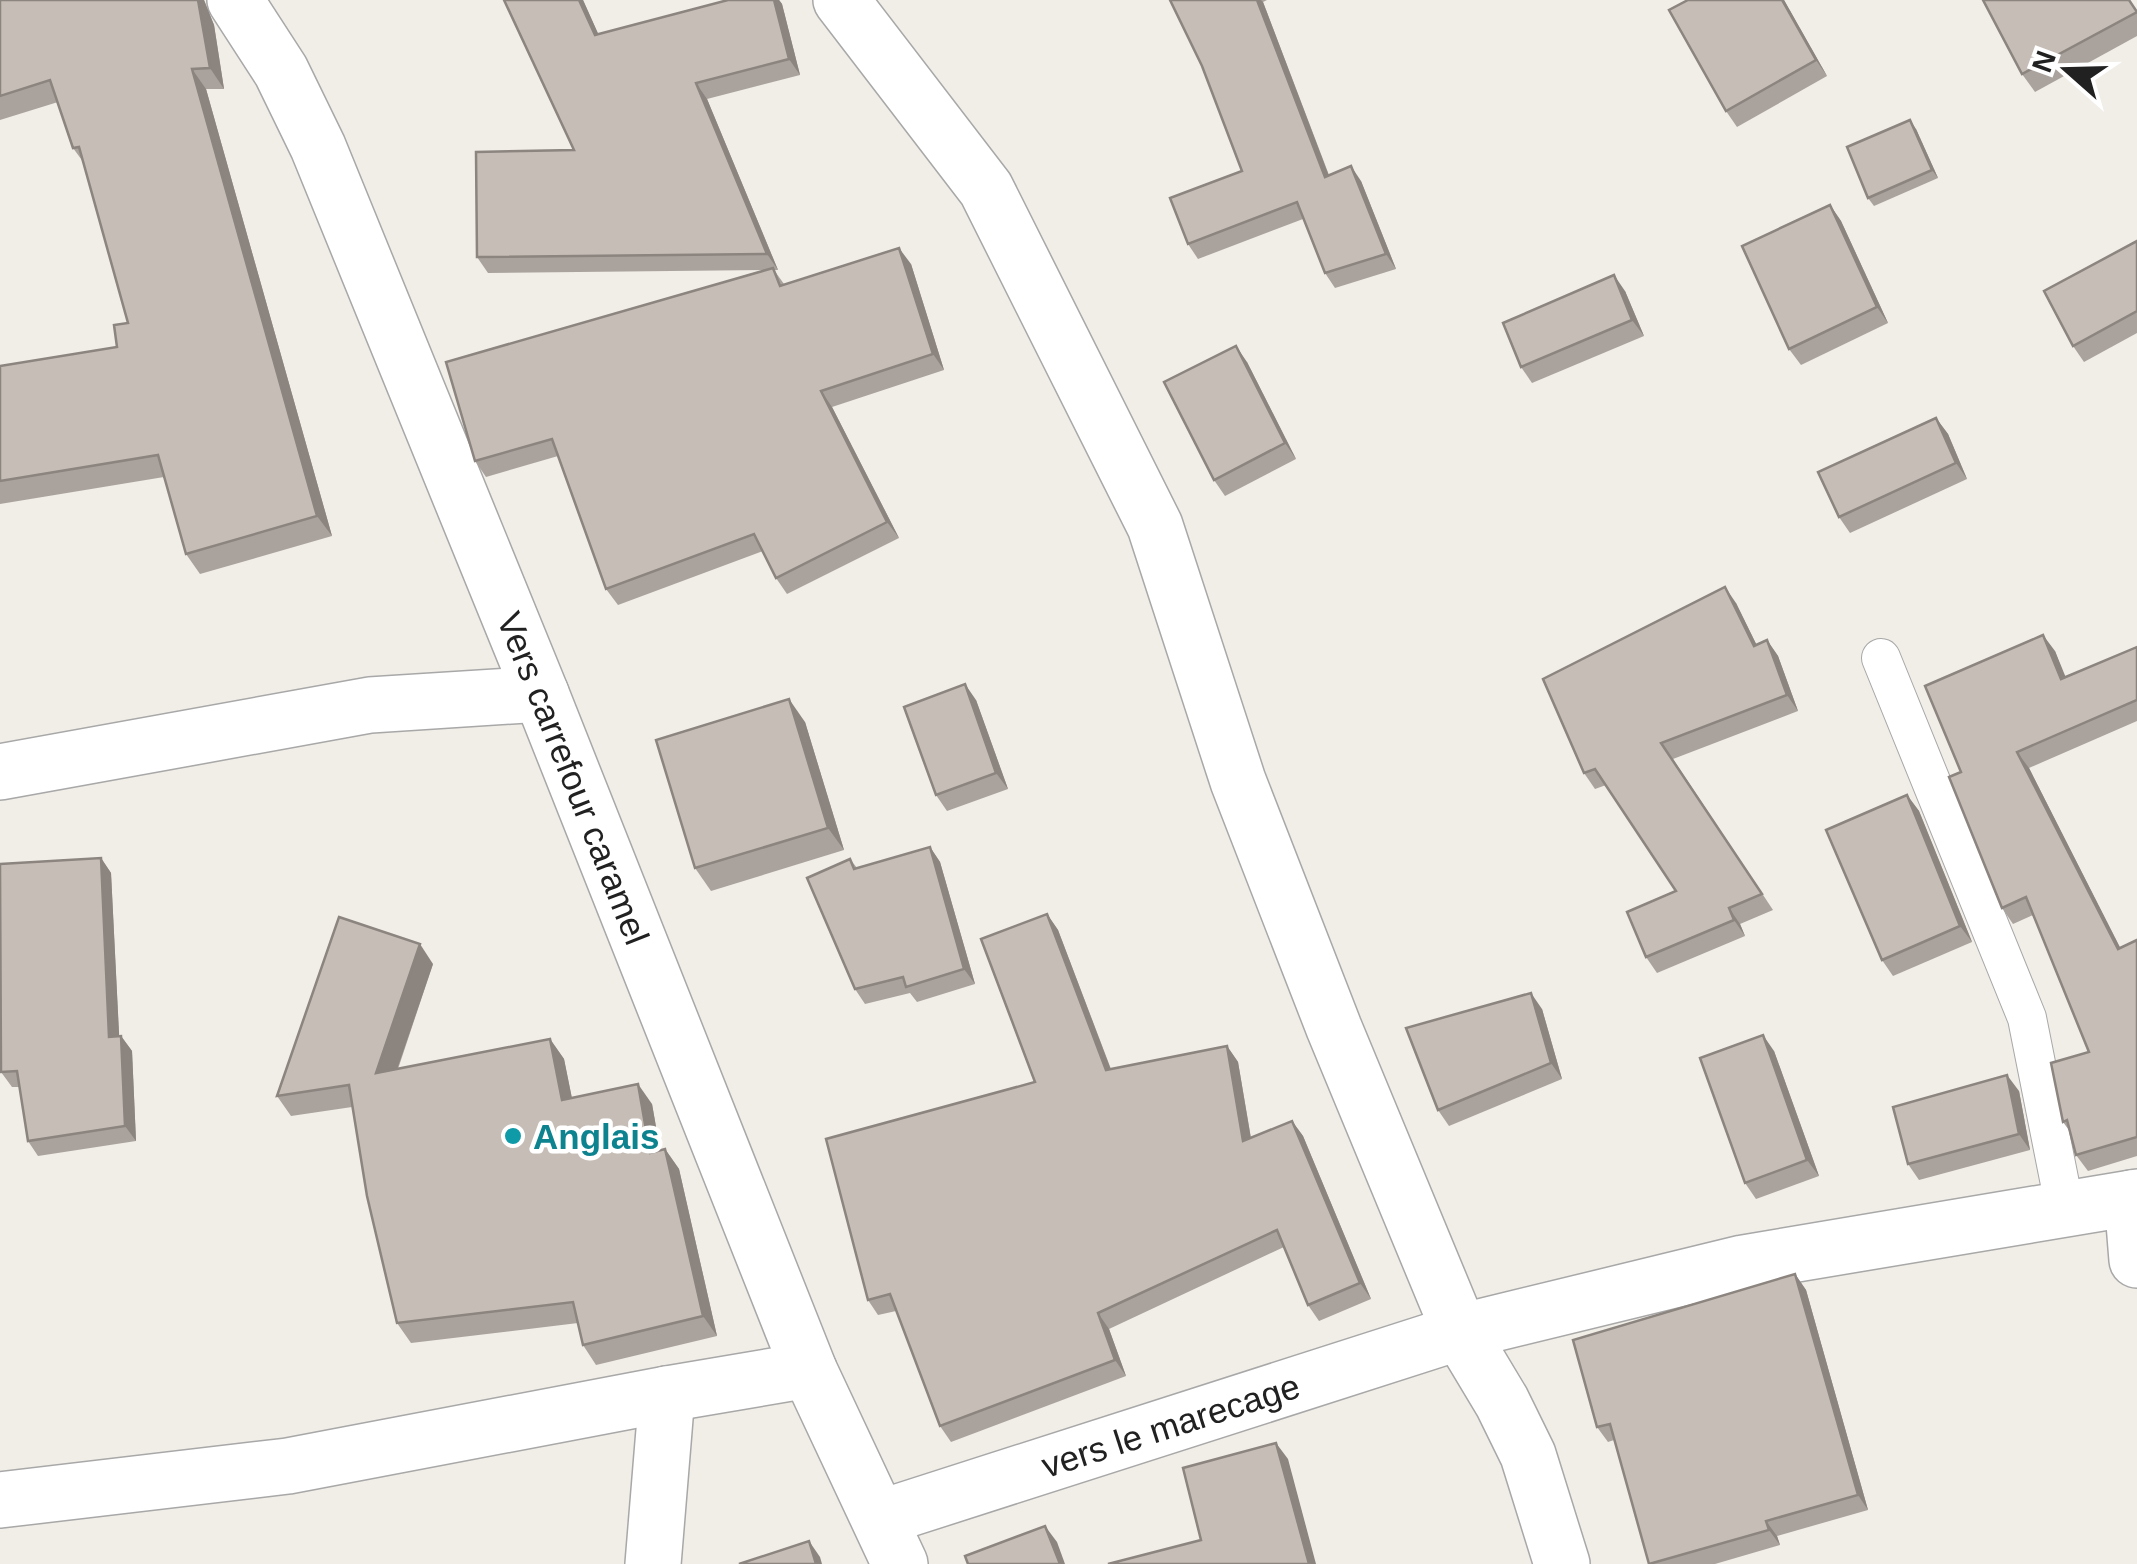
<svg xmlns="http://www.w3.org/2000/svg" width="2137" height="1564" font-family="Arial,sans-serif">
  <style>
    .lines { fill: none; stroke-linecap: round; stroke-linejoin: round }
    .lane-casing { stroke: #a8a8a8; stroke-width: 40 }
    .street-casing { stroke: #a8a8a8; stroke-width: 58 }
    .lane { stroke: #fff; stroke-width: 38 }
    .street { stroke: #fff; stroke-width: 55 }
    .wall { fill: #aaa39d }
    .shaded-wall { fill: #8b847f }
    .building { fill: #c6bdb6; stroke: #8b847f; stroke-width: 2.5 }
    .culture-dot { fill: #0f9aa8; stroke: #fff; stroke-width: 4 }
    .labels { text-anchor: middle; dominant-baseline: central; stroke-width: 9; stroke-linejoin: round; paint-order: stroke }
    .street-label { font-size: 35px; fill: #212121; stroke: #fff }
    .culture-label { font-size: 35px; font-weight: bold; fill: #0d838f; stroke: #fff; text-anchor: start }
  </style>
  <rect width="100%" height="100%" fill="#f1ede7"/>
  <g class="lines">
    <g class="lane-casing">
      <path id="lane" d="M1881 658 2027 1018 2065 1209"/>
    </g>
    <g class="street-casing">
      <g id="street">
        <path id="s1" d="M235 0 281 71 318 147 541 694 809 1370 900 1564"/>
        <path d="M841 0 986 189 1155 526 1238 781 1334 1028 1460 1332 1502 1402 1528 1455 1562 1564"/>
        <path d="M0 772 370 705 541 694"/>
        <path d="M2132 1198 2137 1260"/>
        <path d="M0 1500 288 1466 667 1394 809 1370"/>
        <path id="s2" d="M880 1518 1460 1332 1743 1263 2137 1197"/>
        <path d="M653 1564 667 1394"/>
      </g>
    </g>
    <use href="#lane" class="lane"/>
    <use href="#street" class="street"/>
  </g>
  <g class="wall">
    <path d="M0 0H204L214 25 224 89H206L332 536 200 574 186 554 164 477 0 504V366L117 347 128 323 84 163 73 148 58 102 0 120Z"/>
    <path d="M504 0H583L598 34 728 0H779L782 4 800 75 707 99 778 270H774L784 284 911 264 944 370 832 407 899 538 787 594 776 578 763 551 618 605 606 589 558 456 486 477 475 461 766 270 488 273 477 257 574 150Z"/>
    <path d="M1170 0H1267L1263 2 1329 175 1361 181 1396 269 1335 288 1325 273 1303 219 1198 259 1188 244 1242 171 1202 66Z"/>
    <path d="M1784 0 1827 76 1737 127 1726 111Z"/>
    <path d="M2137 11V36L2035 92 2022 74Z"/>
    <path d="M1916 129 1938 178 1874 206 1868 198Z"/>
    <path d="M1830 205 1841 221 1888 323 1801 365 1789 349Z"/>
    <path d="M2137 241V333L2084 362 2073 346Z"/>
    <path d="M1625 291 1644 336 1532 383 1521 367Z"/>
    <path d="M1247 362 1296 459 1225 496 1214 480Z"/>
    <path d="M1936 418 1948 434 1967 479 1850 533 1839 517Z"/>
    <path d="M1736 603 1756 644 1767 640 1778 656 1798 711 1673 759 1773 910 1740 924 1745 936 1657 973 1646 957 1676 891 1606 785 1595 789 1584 773Z"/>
    <path d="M2137 647V721L2029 768 2120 948 2137 940V1156L2088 1171 2076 1155 2071 1133 2063 1122 2089 1052 2033 915 2013 924 2002 908 1961 772 2055 651 2065 678Z"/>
    <path d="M976 700 1008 789 947 811 936 795Z"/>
    <path d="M805 722 844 850 711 891 695 868Z"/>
    <path d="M1907 795 1919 811 1972 942 1893 976 1882 960Z"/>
    <path d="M930 847 940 862 975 984 917 1002 910 993 865 1004 855 989 850 859 857 868Z"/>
    <path d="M101 858 111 873 119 1036H121L132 1051 136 1141 38 1156 28 1141 19 1087H12L1 1072Z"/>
    <path d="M1047 914 1058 930 1111 1069 1227 1046 1238 1062 1251 1138 1292 1121 1303 1136 1371 1299 1319 1321 1308 1305 1284 1247 1109 1329 1126 1376 951 1442 940 1426 896 1311 878 1315 868 1300 1035 1082Z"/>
    <path d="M433 964 398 1069 550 1039 564 1059 572 1098 652 1104 660 1150 665 1149 679 1169 717 1336 596 1365 583 1345 578 1323 411 1343 397 1323 352 1107 291 1116 277 1096Z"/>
    <path d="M1542 1009 1562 1079 1449 1126 1438 1110Z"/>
    <path d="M1774 1051 1819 1176 1756 1199 1745 1183Z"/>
    <path d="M2019 1091 2030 1150 1919 1180 1908 1164Z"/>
    <path d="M1795 1274 1806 1290 1868 1510 1777 1536 1780 1545 1715 1564H1649L1614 1440 1608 1442 1597 1427Z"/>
  </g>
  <g class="shaded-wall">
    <path d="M198 0H204L214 25 224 89 210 68Z"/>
    <path d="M579 0H583L606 51 595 35Z"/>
    <path d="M774 0H779L782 4 800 75 789 59Z"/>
    <path d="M1257 0H1261L1263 2 1335 192 1325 177Z"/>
    <path d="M1782 0H1784L1827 76 1816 60Z"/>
    <path d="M192 69 206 89 332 536 317 516Z"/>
    <path d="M696 83 707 99 778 270 767 254Z"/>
    <path d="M1910 120 1916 129 1938 178 1932 170Z"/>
    <path d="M1351 166 1361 181 1396 269 1386 254Z"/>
    <path d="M1830 205 1841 221 1888 323 1877 307Z"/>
    <path d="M899 248 911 264 944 370 933 354Z"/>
    <path d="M1614 275 1625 291 1644 336 1632 320Z"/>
    <path d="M1236 346 1247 362 1296 459 1285 443Z"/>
    <path d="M821 391 832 407 899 538 887 522Z"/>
    <path d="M1936 418 1948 434 1967 479 1956 463Z"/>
    <path d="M1725 587 1736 603 1765 662 1754 646Z"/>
    <path d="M2043 635 2055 651 2073 695 2061 679Z"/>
    <path d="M1767 640 1778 656 1798 711 1787 695Z"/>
    <path d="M965 684 976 700 1008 789 996 773Z"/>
    <path d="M789 699 805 722 844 850 828 828Z"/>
    <path d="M2017 752 2029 768 2129 965 2118 949Z"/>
    <path d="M1907 795 1919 811 1972 942 1960 926Z"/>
    <path d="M930 847 940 862 975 984 964 969Z"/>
    <path d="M101 858 111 873 120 1052 109 1037Z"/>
    <path d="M1729 908 1740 924 1745 936 1734 920Z"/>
    <path d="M1047 914 1058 930 1117 1086 1106 1070Z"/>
    <path d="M420 944 433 964 389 1093 376 1073Z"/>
    <path d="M1531 993 1542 1009 1562 1079 1551 1063Z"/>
    <path d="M1763 1035 1774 1051 1819 1176 1807 1160Z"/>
    <path d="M121 1036 132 1051 136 1141 125 1126Z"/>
    <path d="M550 1039 564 1059 576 1119 562 1100Z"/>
    <path d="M1227 1046 1238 1062 1254 1157 1243 1141Z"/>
    <path d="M2007 1075 2019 1091 2030 1150 2019 1134Z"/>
    <path d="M638 1084 652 1104 664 1172 650 1153Z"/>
    <path d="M1292 1121 1303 1136 1371 1299 1360 1283Z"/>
    <path d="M665 1149 679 1169 717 1336 703 1316Z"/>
    <path d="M1795 1274 1806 1290 1868 1510 1858 1495Z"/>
    <path d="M1098 1313 1109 1329 1126 1376 1115 1360Z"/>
    <path d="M1276 1443 1288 1459 1316 1564H1309Z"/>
    <path d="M1766 1521 1777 1536 1780 1545 1769 1530Z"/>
    <path d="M1045 1526 1057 1542 1065 1564H1060Z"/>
    <path d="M809 1541 820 1557 822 1564H816Z"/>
  </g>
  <g class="building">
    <path d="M0 0H198L210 68 192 69 317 516 186 554 158 455 0 481V366L117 347 114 325 128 323 79 147 73 148 50 80 0 96Z"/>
    <path d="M504 0H579L595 35 728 0H774L789 59 696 83 767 254 477 257 476 152 574 150Z"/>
    <path d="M1170 0H1257L1325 177 1351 166 1386 254 1325 273 1297 202 1188 244 1170 198 1242 171 1202 66Z"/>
    <path d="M1688 0H1782L1816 60 1726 111 1669 10Z"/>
    <path d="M1983 0H2129L2137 12 2022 74Z"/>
    <path d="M1910 120 1932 170 1868 198 1847 147Z"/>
    <path d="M1830 205 1877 307 1789 349 1742 246Z"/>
    <path d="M2137 241V311L2073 346 2044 291Z"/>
    <path d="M899 248 933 354 821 391 887 522 776 578 754 534 606 589 552 439 475 461 446 362 773 268 780 286Z"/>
    <path d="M1614 275 1632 320 1521 367 1503 323Z"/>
    <path d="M1236 346 1285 443 1214 480 1164 382Z"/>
    <path d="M1936 418 1956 463 1839 517 1818 472Z"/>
    <path d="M1725 587 1754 646 1767 640 1787 695 1661 743 1762 894 1729 908 1734 920 1646 957 1627 912 1676 891 1595 769 1584 773 1543 679Z"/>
    <path d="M2043 635 2061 679 2137 647V700L2017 752 2118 949 2137 940V1137L2076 1155 2067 1120 2063 1122 2051 1063 2089 1052 2026 897 2002 908 1949 777 1961 772 1925 686Z"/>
    <path d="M965 684 996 773 936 795 904 707Z"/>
    <path d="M789 699 828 828 695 868 656 740Z"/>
    <path d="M1907 795 1960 926 1882 960 1826 830Z"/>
    <path d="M930 847 964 969 906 987 903 977 855 989 807 878 850 859 854 869Z"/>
    <path d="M101 858 109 1037 121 1036 125 1126 28 1141 17 1071 1 1072 0 864Z"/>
    <path d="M1047 914 1106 1070 1227 1046 1243 1141 1292 1121 1360 1283 1308 1305 1277 1230 1098 1313 1115 1360 940 1426 890 1294 868 1300 826 1139 1035 1082 981 939Z"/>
    <path d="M339 917 420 944 376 1073 550 1039 562 1100 638 1084 650 1153 665 1149 703 1316 583 1345 573 1302 397 1323 367 1196 349 1085 277 1096Z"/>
    <path d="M1531 993 1551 1063 1438 1110 1406 1028Z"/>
    <path d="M1763 1035 1807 1160 1745 1183 1700 1058Z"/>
    <path d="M2007 1075 2019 1134 1908 1164 1893 1107Z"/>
    <path d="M1795 1274 1858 1495 1766 1521 1769 1530 1649 1564 1610 1424 1597 1427 1573 1340Z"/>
    <path d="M1276 1443 1309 1564H1108L1201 1540 1183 1468Z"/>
    <path d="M1045 1526 1060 1564H968L965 1556Z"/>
    <path d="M809 1541 816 1564H739Z"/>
  </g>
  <circle class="culture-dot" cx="513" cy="1136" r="10"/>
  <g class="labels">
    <g class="street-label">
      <text stroke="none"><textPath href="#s1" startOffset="850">Vers carrefour caramel</textPath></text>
      <text stroke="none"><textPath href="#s2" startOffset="305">vers le marecage</textPath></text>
    </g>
    <g class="culture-label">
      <text x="533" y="1136">Anglais</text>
    </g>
  </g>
  <g transform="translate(2067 70) rotate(290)" stroke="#ffffff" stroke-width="8" paint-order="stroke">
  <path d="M0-8L18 38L0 25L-18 38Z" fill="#212121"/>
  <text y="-15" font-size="28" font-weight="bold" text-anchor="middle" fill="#212121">N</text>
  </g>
</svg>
